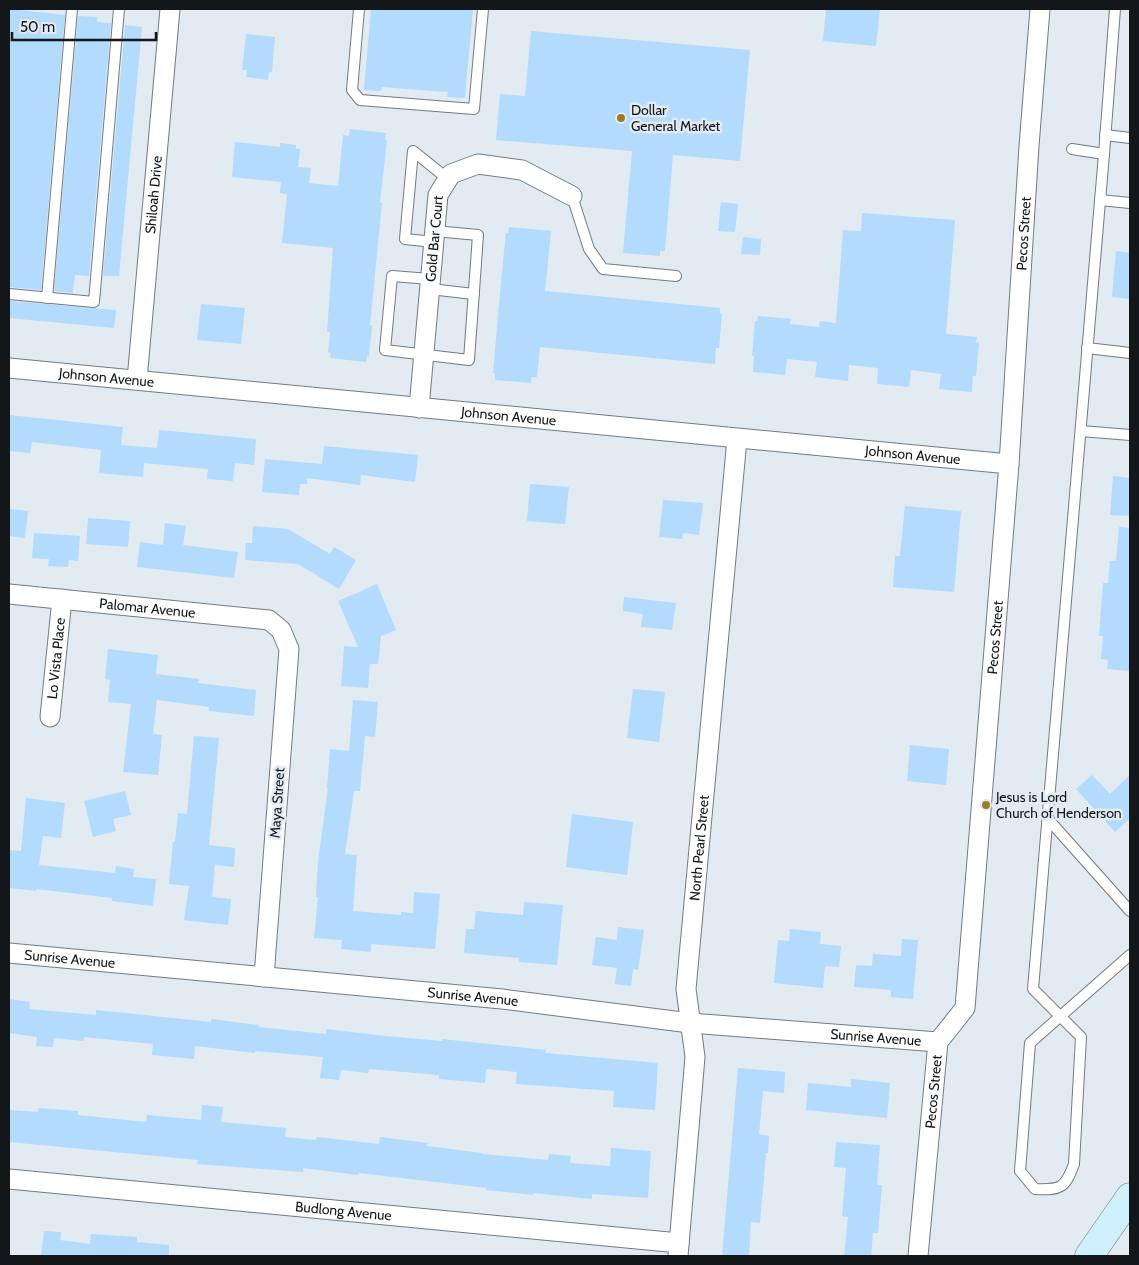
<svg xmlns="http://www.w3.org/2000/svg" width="1139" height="1265" font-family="Cabin,sans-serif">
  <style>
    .building { fill: #b2dbfd }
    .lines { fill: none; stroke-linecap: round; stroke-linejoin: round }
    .lane-casing { stroke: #737b81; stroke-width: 12 }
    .street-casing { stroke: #737b81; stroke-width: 21 }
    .secondary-casing { stroke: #737b81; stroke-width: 29 }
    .lane { stroke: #fff; stroke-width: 10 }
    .street { stroke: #fff; stroke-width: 19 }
    .secondary { stroke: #cef1fd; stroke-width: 28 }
    .poi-dot { fill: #a07926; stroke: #e2eaf2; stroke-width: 2 }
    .labels { text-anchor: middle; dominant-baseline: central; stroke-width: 5; stroke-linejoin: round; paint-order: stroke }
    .poi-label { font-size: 14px; fill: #14171a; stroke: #e2eaf2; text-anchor: start }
    .street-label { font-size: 14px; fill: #14171a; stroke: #e2eaf2 }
  </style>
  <rect width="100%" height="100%" fill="#e2eaf2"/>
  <g class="building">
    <path d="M9 9 65 15 41 290 9 287Z"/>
    <path d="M371 9H473L465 98 447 97 448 92 420 90 382 87 381 91 364 90Z"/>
    <path d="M826 9H880L876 46 823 41Z"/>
    <path d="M78 16 97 17V22L111 23 89 276 75 275 73 293 54 291Z"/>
    <path d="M125 25 142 27 119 276H103Z"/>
    <path d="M531 31 750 50 740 161 673 155 665 251H660V256L623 253 632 151 496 140 500 94 525 96Z"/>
    <path d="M246 34 275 37 272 72H269L268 80 246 77 247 70H242Z"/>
    <path d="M350 129 386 133 385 140H387L380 203H382L370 325H372L369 356H367L366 362 330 358 331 353 328 352 330 332H327L333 248 282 243 287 194 280 193 281 182 232 177 235 142 280 147V143L296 145V149H300L298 167 311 168 309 183 338 186 343 135 349 136Z"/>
    <path d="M721 202 738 204 735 232 718 231Z"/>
    <path d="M862 213 955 220 946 334 977 337 976 342 979 343 976 376H973L972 392 939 389 941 374 911 370 909 387 877 384 878 368 849 365 848 381 815 377 817 362 787 359 785 375 753 372 754 356H752L755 321H757L758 316 791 319 790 324 819 327 820 321 836 323 843 230 861 231Z"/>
    <path d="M509 227 551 231 545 291 720 308V314H722L719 348H716L715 364 540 347 537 377H531V383L495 380V373H493L502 271 506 233H508Z"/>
    <path d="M743 237 761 239 760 255 741 254Z"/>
    <path d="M1116 251 1130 253V299L1112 297Z"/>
    <path d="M9 301 116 310 114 328 9 318Z"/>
    <path d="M201 304 245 308 241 344 197 340Z"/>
    <path d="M9 415 123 427 121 445 157 448 159 430 256 439 254 465 235 463 233 481 207 479 208 469 144 463 143 477 99 473 101 450 32 442 30 453 9 451Z"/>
    <path d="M324 446 418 455 415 482 361 475 360 485 307 478V484H300L299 495 262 492 265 459 322 464Z"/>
    <path d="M1113 476 1130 478V516L1110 515Z"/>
    <path d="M530 484 569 487 565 524 527 521Z"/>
    <path d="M663 500 703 503 699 535 683 533 682 539 659 537Z"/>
    <path d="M905 506 961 511 954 592 893 587 895 556H900Z"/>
    <path d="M9 509 28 511 25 538 9 536Z"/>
    <path d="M88 518 130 521 128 547 86 544Z"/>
    <path d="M165 523 186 526 183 545 238 552 234 578 137 567 140 542 163 545Z"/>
    <path d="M253 526 288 529 330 554 334 547 356 560 339 589 298 564 245 560 246 543H252Z"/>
    <path d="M1119 527 1130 528V671L1107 669 1108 660 1101 659 1103 636H1099L1103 583H1108L1110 561H1116Z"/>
    <path d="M34 533 80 536 78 561 69 560 68 567 48 566 49 559 32 558Z"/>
    <path d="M377 584 396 630 381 636 378 664H370L368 688 341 686 344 646 358 647 338 601Z"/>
    <path d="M624 597 676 603 672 630 641 627 643 614 623 611Z"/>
    <path d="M108 649 158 655 156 674 199 679 198 683 256 690 254 716 209 711V707L157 700 153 734 162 735 158 775 123 772 131 704 108 702 110 680 105 679Z"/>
    <path d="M633 689 665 692 659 742 627 738Z"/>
    <path d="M353 700 378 702 375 737 365 736 360 791H354L345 854 357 855 353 911 401 915V912L413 913 414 892 440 894 435 949 371 944V952L341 949 342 940 314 938 318 897H316L318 862 328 788H327L330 749 349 751Z"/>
    <path d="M194 736 219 738 209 845 235 848 234 867 215 865 212 897 231 899 228 925 184 920 189 886 169 884 173 842H175L178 813 187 814Z"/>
    <path d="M910 745 949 749 946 785 907 781Z"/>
    <path d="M1092 775 1110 794 1130 775V818L1115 832 1076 789Z"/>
    <path d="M125 791 131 815 113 819 116 831 93 837 84 801Z"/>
    <path d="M26 798 65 803 61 838 43 836 39 865 115 873 116 866 134 869 133 877 156 879 153 906 112 901V898L37 889 36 891 9 888V850L21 851Z"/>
    <path d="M572 814 633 822 627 875 566 867Z"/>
    <path d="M524 902 563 905 557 965 519 962V958L464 953 466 929H474L476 911 523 915Z"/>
    <path d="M618 927 644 930 638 970 633 969 631 986 615 984 617 968 592 965 596 937 617 940Z"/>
    <path d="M790 929 821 932 820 944 841 946 839 967 825 966 823 988 774 983 778 940 789 941Z"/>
    <path d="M902 939 918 940 913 999 891 997V990L854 987 856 965 872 966 873 954 901 956Z"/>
    <path d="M9 999 30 1002 29 1009 96 1015V1010L211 1022V1019L259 1025 258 1027 326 1034V1029L385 1036 442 1041V1039L546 1050V1053L658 1063 655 1110 613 1107 614 1091 516 1084 517 1072 486 1069 485 1083 439 1079V1075L369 1069 368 1073 341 1070 339 1080 320 1078 323 1057 255 1051V1053L195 1046 194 1059 152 1055 153 1044 84 1037V1041L54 1038 53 1047 36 1046 37 1037 9 1033Z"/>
    <path d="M738 1068 785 1072 784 1093 763 1091 759 1134 769 1136 768 1153H766L760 1223 751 1222 749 1256H722Z"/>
    <path d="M851 1079 890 1083 887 1118 806 1110 808 1083 851 1087Z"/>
    <path d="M202 1105 223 1107 221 1122 286 1128 285 1137 316 1140 317 1137 379 1144 380 1137 428 1143 427 1146 482 1153V1154L548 1160 549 1154 571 1156 570 1163 610 1166 611 1148 651 1151 648 1198 592 1194V1199L533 1193V1195L486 1190V1188L359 1173 358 1175 303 1168V1172L197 1164 198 1160 9 1142V1110L38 1112V1108L78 1111V1115L146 1122 147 1115 201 1120Z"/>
    <path d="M836 1142 880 1145 877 1185H882L878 1233H873L871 1256H844L848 1217 842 1216 846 1168 834 1167Z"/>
    <path d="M44 1231 61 1232 60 1240 90 1244 91 1234 137 1237V1242L169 1245V1256H41Z"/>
  </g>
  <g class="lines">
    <g class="lane-casing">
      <g id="lane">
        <path d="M359 9 352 90 360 100 474 109 483 9"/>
        <path d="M1105 135 1130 138"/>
        <path d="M1072 149 1104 154 1115 9"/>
        <path d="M1104 154 1033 989 1081 1037 1074 1164C1065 1189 1060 1190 1035 1189L1020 1171 1030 1043 1130 955"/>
        <path d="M572 196 589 249 603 269 676 276"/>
        <path d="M1100 200 1130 203"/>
        <path d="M434 242 405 239 413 151 448 179"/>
        <path d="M430 279 392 276 385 350 469 360 478 235 435 231"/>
        <path d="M430 289 474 294"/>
        <path d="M9 294 94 302 119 9"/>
        <path d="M47 298 72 9"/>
        <path d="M1087 348 1130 353"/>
        <path d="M1081 431 1130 435"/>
        <path d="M1048 819 1130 911"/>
      </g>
    </g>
    <g class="street-casing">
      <g id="street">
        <path id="s1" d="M9 368 1009 464"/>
        <path id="s2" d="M137 380 170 9"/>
        <path id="s3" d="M419 408 438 195 451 174 478 164 522 170 572 196"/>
        <path id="s4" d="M9 594 269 620 281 630 289 649 264 977"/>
        <path id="s5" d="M50 717 62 599"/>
        <path id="s6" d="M9 953 502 999 690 1023 938 1042"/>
        <path id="s7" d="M9 1179 679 1243"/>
        <path id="s8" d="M678 1256 695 1057 686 989 737 439"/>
        <path id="s9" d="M918 1256 938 1042 965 1008 1009 464 1029 146 1040 9"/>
      </g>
    </g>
    <g class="secondary-casing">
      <path id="secondary" d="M1089 1256 1130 1197"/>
    </g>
    <use href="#lane" class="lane"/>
    <use href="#street" class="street"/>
    <use href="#secondary" class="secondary"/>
  </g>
  <g class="poi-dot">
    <circle cx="621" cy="118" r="5"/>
    <circle cx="986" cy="805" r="5"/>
  </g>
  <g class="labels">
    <g class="poi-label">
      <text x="631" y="110">Dollar<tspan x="631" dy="16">General Market</tspan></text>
      <text x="996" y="797">Jesus is Lord<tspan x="996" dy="16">Church of Henderson</tspan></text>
    </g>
    <g class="street-label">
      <text stroke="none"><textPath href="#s2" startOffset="186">Shiloah Drive</textPath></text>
      <text stroke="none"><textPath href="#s9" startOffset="1035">Pecos Street</textPath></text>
      <text stroke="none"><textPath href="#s3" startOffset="170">Gold Bar Court</textPath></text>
      <text stroke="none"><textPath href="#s1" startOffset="98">Johnson Avenue</textPath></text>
      <text stroke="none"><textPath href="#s1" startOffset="502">Johnson Avenue</textPath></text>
      <text stroke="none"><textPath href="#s1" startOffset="908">Johnson Avenue</textPath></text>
      <text stroke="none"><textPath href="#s4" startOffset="139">Palomar Avenue</textPath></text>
      <text stroke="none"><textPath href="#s9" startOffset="630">Pecos Street</textPath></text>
      <text stroke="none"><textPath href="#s5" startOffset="59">Lo Vista Place</textPath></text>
      <text transform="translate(277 803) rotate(-86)">Maya Street</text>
      <text stroke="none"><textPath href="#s8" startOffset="410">North Pearl Street</textPath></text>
      <text stroke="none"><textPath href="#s6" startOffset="61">Sunrise Avenue</textPath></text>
      <text stroke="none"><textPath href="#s6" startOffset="466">Sunrise Avenue</textPath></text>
      <text stroke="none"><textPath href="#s6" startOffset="871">Sunrise Avenue</textPath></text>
      <text stroke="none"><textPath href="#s9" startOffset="165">Pecos Street</textPath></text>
      <text stroke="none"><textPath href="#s7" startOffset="336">Budlong Avenue</textPath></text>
    </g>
  </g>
  <rect width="1139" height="1265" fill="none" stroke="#14171a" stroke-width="20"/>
  <path d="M12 32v8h144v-8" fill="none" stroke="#14171a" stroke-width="2.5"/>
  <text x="20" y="32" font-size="15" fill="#14171a" stroke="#e2eaf2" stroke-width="4" paint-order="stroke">50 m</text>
</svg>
